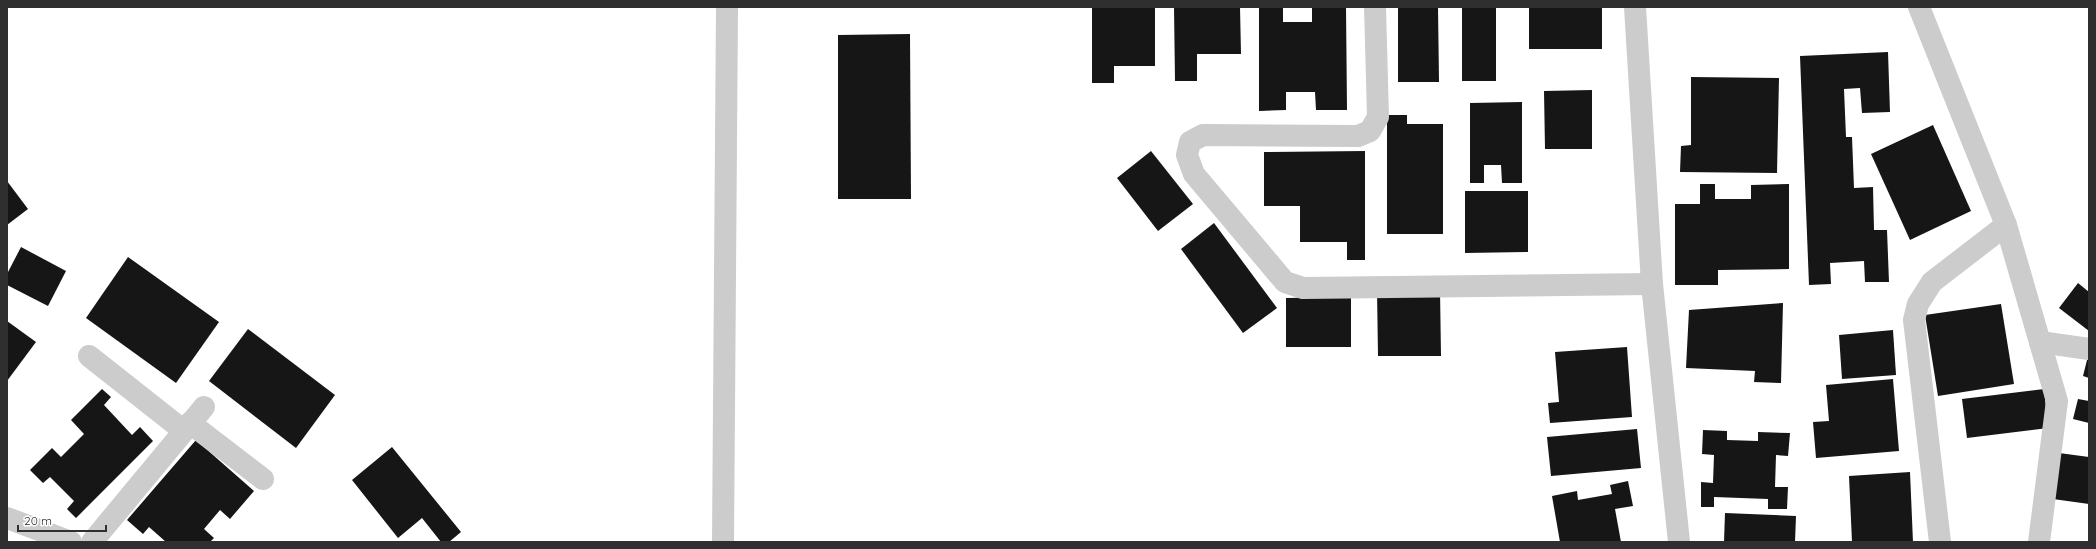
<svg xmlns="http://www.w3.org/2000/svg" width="2096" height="549" font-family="Quicksand,sans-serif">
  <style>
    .building { fill: #161616 }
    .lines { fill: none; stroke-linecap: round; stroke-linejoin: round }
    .minor { stroke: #ccc; stroke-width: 22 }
  </style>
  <rect width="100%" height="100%" fill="#fff"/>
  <g class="building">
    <path d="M1092 7H1155V66H1114V83H1092Z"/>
    <path d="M1174 7H1240L1241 54H1197V81H1175Z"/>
    <path d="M1259 7H1283V22H1312V7H1346L1347 110H1316L1315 92H1286V110L1259 111Z"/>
    <path d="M1398 7H1438L1439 82H1398Z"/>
    <rect x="1462" y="7" width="34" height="74"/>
    <rect x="1529" y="7" width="73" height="42"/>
    <path d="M910 34 911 199H838V35Z"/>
    <path d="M1888 52 1890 112 1862 113 1860 88 1844 89 1846 137H1852L1854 188 1873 187 1874 230H1887L1889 282H1865L1864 261 1830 263 1831 284 1809 285 1800 56Z"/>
    <path d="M1691 77 1779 78 1777 173 1680 172 1681 146 1691 145Z"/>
    <path d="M1592 90V149H1545L1544 91Z"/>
    <path d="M1522 102V183H1502L1501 165H1484V183H1470V103Z"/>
    <path d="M1387 115H1407V124H1443V234H1387Z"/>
    <path d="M1933 125 1971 211 1910 240 1871 154Z"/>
    <path d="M1151 151 1193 204 1158 231 1117 178Z"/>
    <path d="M1365 151V260H1347V242H1300V206H1264V152Z"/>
    <path d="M7 181 28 209 7 225Z"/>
    <path d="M1700 184H1715V199H1751V185L1789 184V269L1718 270V285H1675V204H1700Z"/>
    <path d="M1465 191H1528V252L1465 253Z"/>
    <path d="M1214 223 1277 308 1243 333 1181 249Z"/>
    <path d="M21 247 66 271 48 306 7 285V274Z"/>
    <path d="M128 257 219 322 176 383 86 318Z"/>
    <path d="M2078 283 2089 292V331L2059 308Z"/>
    <path d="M1377 290H1440L1441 356H1378Z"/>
    <path d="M1351 297V347H1286V298Z"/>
    <path d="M1783 303 1781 383 1754 382 1755 371 1686 368 1689 310Z"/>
    <path d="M2001 304 2014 384 1938 396 1925 315Z"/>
    <path d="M7 321 36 342 7 381Z"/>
    <path d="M248 329 335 395 296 448 209 381Z"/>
    <path d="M1893 330 1896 375 1842 379 1839 335Z"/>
    <path d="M1627 347 1632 417 1550 423 1548 403 1559 402 1555 352Z"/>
    <path d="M2088 356 2089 357V378L2083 376Z"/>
    <path d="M1893 379 1899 451 1816 458 1813 422 1829 421 1826 385Z"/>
    <path d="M102 389 111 397 104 405 132 435 140 427 153 441 76 518 67 509 74 501 50 477 43 483 30 470 52 448 61 457 84 434 71 420Z"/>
    <path d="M2044 389 2048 428 1967 438 1962 399Z"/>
    <path d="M2078 399 2089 401V423L2073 419Z"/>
    <path d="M1637 429 1641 468 1551 476 1547 437Z"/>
    <path d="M1703 430 1727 431V440L1758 441V432L1790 433 1788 456 1776 455 1775 487H1788L1787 509H1768V499L1714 497V507H1701V482L1713 483 1714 455 1702 454Z"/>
    <path d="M196 440 254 491 230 519 220 510 204 529 214 538 210 542H166L149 527 143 534 127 520Z"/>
    <path d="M392 447 461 532 449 542H441L422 518 398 538 352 480Z"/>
    <path d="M2059 453 2089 457V504L2053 499Z"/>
    <path d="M1910 472 1913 542H1852L1849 476Z"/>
    <path d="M1628 481 1633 506 1615 509 1621 542H1560L1552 496 1577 491 1578 500 1612 494 1610 485Z"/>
    <path d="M1725 513 1796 516 1795 542H1724Z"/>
  </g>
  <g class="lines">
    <g class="minor">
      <path d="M1375 7 1378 117 1370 131 1358 136 1203 135 1190 142 1187 155 1194 174 1285 282 1303 288 1652 284"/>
      <path d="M1635 7 1652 284 1679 542"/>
      <path d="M1919 7 2006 225 2057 401 2039 542"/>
      <path d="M2040 342 2089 349"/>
      <path d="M89 356 184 431"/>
      <path d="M190 423 263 479"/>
      <path d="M7 518 71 542"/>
      <path d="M92 542 204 407"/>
      <path d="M723 542 727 7"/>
      <path d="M1940 542 1914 320 1918 304 1932 282 2006 225"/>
    </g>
  </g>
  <rect width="2096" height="549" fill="none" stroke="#2f2f2f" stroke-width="16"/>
  <path d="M18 525v6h88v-6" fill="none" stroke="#2f2f2f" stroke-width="2"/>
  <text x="24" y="525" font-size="12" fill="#2f2f2f" stroke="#ffffff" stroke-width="3" paint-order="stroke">20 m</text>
</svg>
